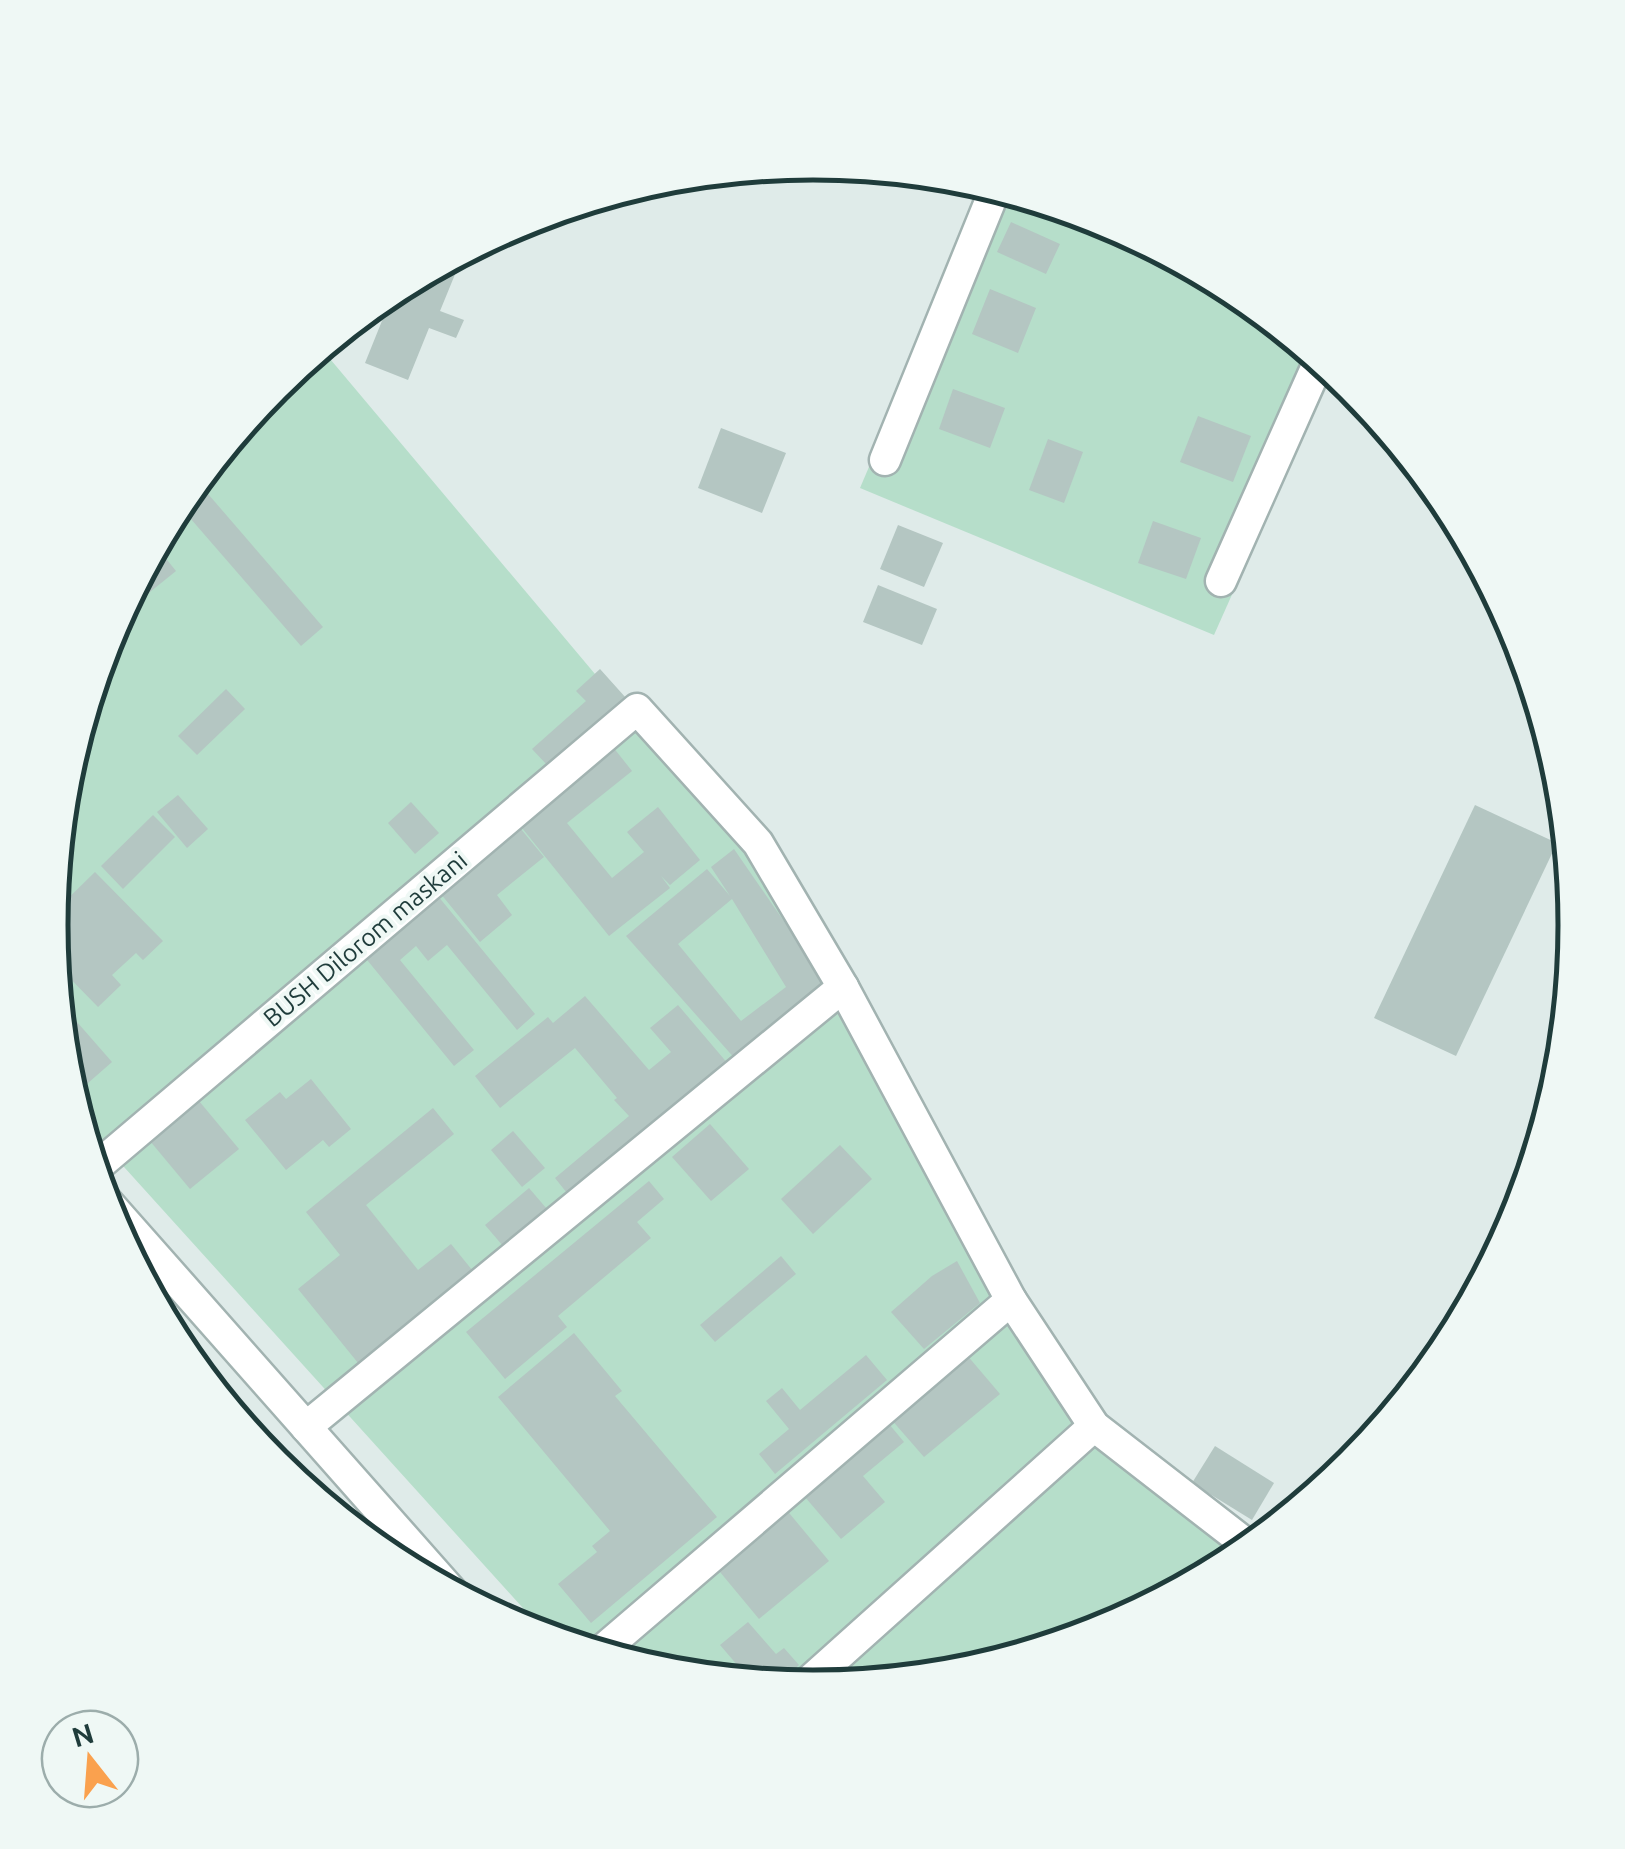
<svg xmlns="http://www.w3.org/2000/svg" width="1625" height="1849" font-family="Ubuntu,sans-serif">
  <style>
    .green { fill: #b6deca }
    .building { fill: #b4c6c2; fill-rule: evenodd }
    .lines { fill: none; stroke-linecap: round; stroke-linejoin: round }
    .minor-casing { stroke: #a2b3b1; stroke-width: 35 }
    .minor { stroke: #fff; stroke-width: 30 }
    .labels { text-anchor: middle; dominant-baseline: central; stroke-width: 8; stroke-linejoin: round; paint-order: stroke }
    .street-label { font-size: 25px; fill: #1f3c3b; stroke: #eff8f5 }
    .rim { fill: none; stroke: #1f3c3b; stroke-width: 5 }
  </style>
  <rect width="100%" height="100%" fill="#dfebe9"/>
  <g class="green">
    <path d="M989 185 1105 220 1237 291 1332 370 1214 635 860 488Z"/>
    <path d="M320 347 843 969 1085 1412 1248 1549 1236 1559 1104 1629 961 1672 812 1687 663 1672 550 1638 77 1115 65 1073 50 924 65 775 108 632 179 500 274 385Z"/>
  </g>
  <g class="building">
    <path d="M1011 222 1060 244 1046 274 997 252Z"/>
    <path d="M465 250 440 311 464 320 456 338 429 328 408 380 365 363 394 291 391 290Z"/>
    <path d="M990 289 1036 308 1018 353 972 334Z"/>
    <path d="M953 389 1005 408 990 448 939 429Z"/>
    <path d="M1198 416 1251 436 1233 482 1180 462Z"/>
    <path d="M721 428 786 453 762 513 698 488Z"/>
    <path d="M1048 439 1083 452 1064 503 1029 490Z"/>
    <path d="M196 480 323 627 301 646 177 503Z"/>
    <path d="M1153 521 1201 538 1186 579 1138 563Z"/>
    <path d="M898 525 943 543 924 587 880 569Z"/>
    <path d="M155 545 176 571 114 621 139 574Z"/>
    <path d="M878 585 937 609 922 645 863 622Z"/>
    <path d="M600 669 626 698 549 767 532 749 586 701 576 691Z"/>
    <path d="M226 689 245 709 197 755 178 736Z"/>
    <path d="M609 742 632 771 567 823 612 878 644 852 627 832 658 807 700 860 670 885 661 876 670 888 609 936 514 818Z"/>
    <path d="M178 795 208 829 187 848 157 812Z"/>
    <path d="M411 802 439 833 415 854 388 823Z"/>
    <path d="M1475 805 1557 843 1456 1056 1374 1018Z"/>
    <path d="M153 815 175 837 123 889 101 866Z"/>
    <path d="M516 823 544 857 497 895 512 915 480 942 436 888Z"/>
    <path d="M734 849 828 985 737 1061 626 936 707 869 730 896 711 867ZM732 899 786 987 741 1021 678 944Z"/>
    <path d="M95 872 163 941 143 960 136 953 112 975 121 985 98 1007 54 962 50 924 51 915Z"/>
    <path d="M433 890 535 1014 517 1030 447 945 428 961 416 946 400 960 474 1050 454 1066 363 955Z"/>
    <path d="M585 996 649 1070 671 1052 650 1028 678 1005 729 1065 571 1198 555 1178 629 1116 614 1100 617 1098 575 1048 500 1108 475 1076 548 1017 553 1023Z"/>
    <path d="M70 1014 112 1062 72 1097 65 1073 60 1023Z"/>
    <path d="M311 1079 351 1129 329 1147 323 1140 286 1170 245 1120 280 1092 286 1099Z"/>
    <path d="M194 1095 239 1149 190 1189 145 1135Z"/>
    <path d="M433 1108 454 1134 366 1205 418 1270 451 1244 481 1281 367 1374 298 1289 340 1255 306 1212Z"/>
    <path d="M710 1124 749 1169 711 1201 672 1157Z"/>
    <path d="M513 1131 545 1168 522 1187 491 1150Z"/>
    <path d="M840 1145 872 1179 813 1234 781 1199Z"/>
    <path d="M649 1181 664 1199 637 1222 651 1238 558 1316 567 1327 505 1379 466 1332Z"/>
    <path d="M529 1188 547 1209 503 1246 485 1225Z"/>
    <path d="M781 1256 796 1274 715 1342 700 1325Z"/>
    <path d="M957 1261 980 1303 924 1349 891 1312 932 1276Z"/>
    <path d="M574 1333 622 1391 615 1396 717 1517 591 1623 558 1584 597 1552 592 1546 610 1531 498 1397Z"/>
    <path d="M966 1354 1000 1394 924 1457 890 1418Z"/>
    <path d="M866 1355 887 1380 775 1474 759 1454 789 1429 766 1401 782 1388 800 1410Z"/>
    <path d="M884 1418 904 1442 863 1476 885 1502 841 1539 799 1490Z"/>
    <path d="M1215 1446 1274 1483 1252 1520 1192 1483Z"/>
    <path d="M785 1508 829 1561 759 1619 715 1566Z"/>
    <path d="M1131 1599 1140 1610 1093 1633Z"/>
    <path d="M748 1622 776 1654 784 1648 799 1665 778 1684 751 1681 720 1645Z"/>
  </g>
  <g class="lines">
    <g class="minor-casing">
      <g id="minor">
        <path d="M885 460 996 187"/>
        <path d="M1221 581 1320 359"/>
        <path d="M94 1169 637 709 758 843 843 987 1011 1300 1094 1426 1250 1547"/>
        <path d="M101 1195 452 1592"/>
        <path d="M306 1427 843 987"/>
        <path d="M599 1653 1011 1300"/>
        <path d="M804 1686 1094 1426"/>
      </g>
    </g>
    <use href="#minor" class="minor"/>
  </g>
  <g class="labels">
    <g class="street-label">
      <text transform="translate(365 939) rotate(-40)">BUSH Dilorom maskani</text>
    </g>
  </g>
  <path d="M0 0H1625V1849H0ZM68 925a745 745 0 1 1 1490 0a745 745 0 1 1-1490 0Z" fill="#eff8f5" fill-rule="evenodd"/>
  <path class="rim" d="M68 925a745 745 0 1 1 1490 0a745 745 0 1 1-1490 0Z"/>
  <g transform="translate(90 1759) rotate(343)"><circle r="48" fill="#eff8f5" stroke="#9cadab" stroke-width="2.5"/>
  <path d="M0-8L18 38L0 25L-18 38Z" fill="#faa14e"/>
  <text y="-15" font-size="28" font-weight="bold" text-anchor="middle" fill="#1f3c3b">N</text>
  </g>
</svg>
